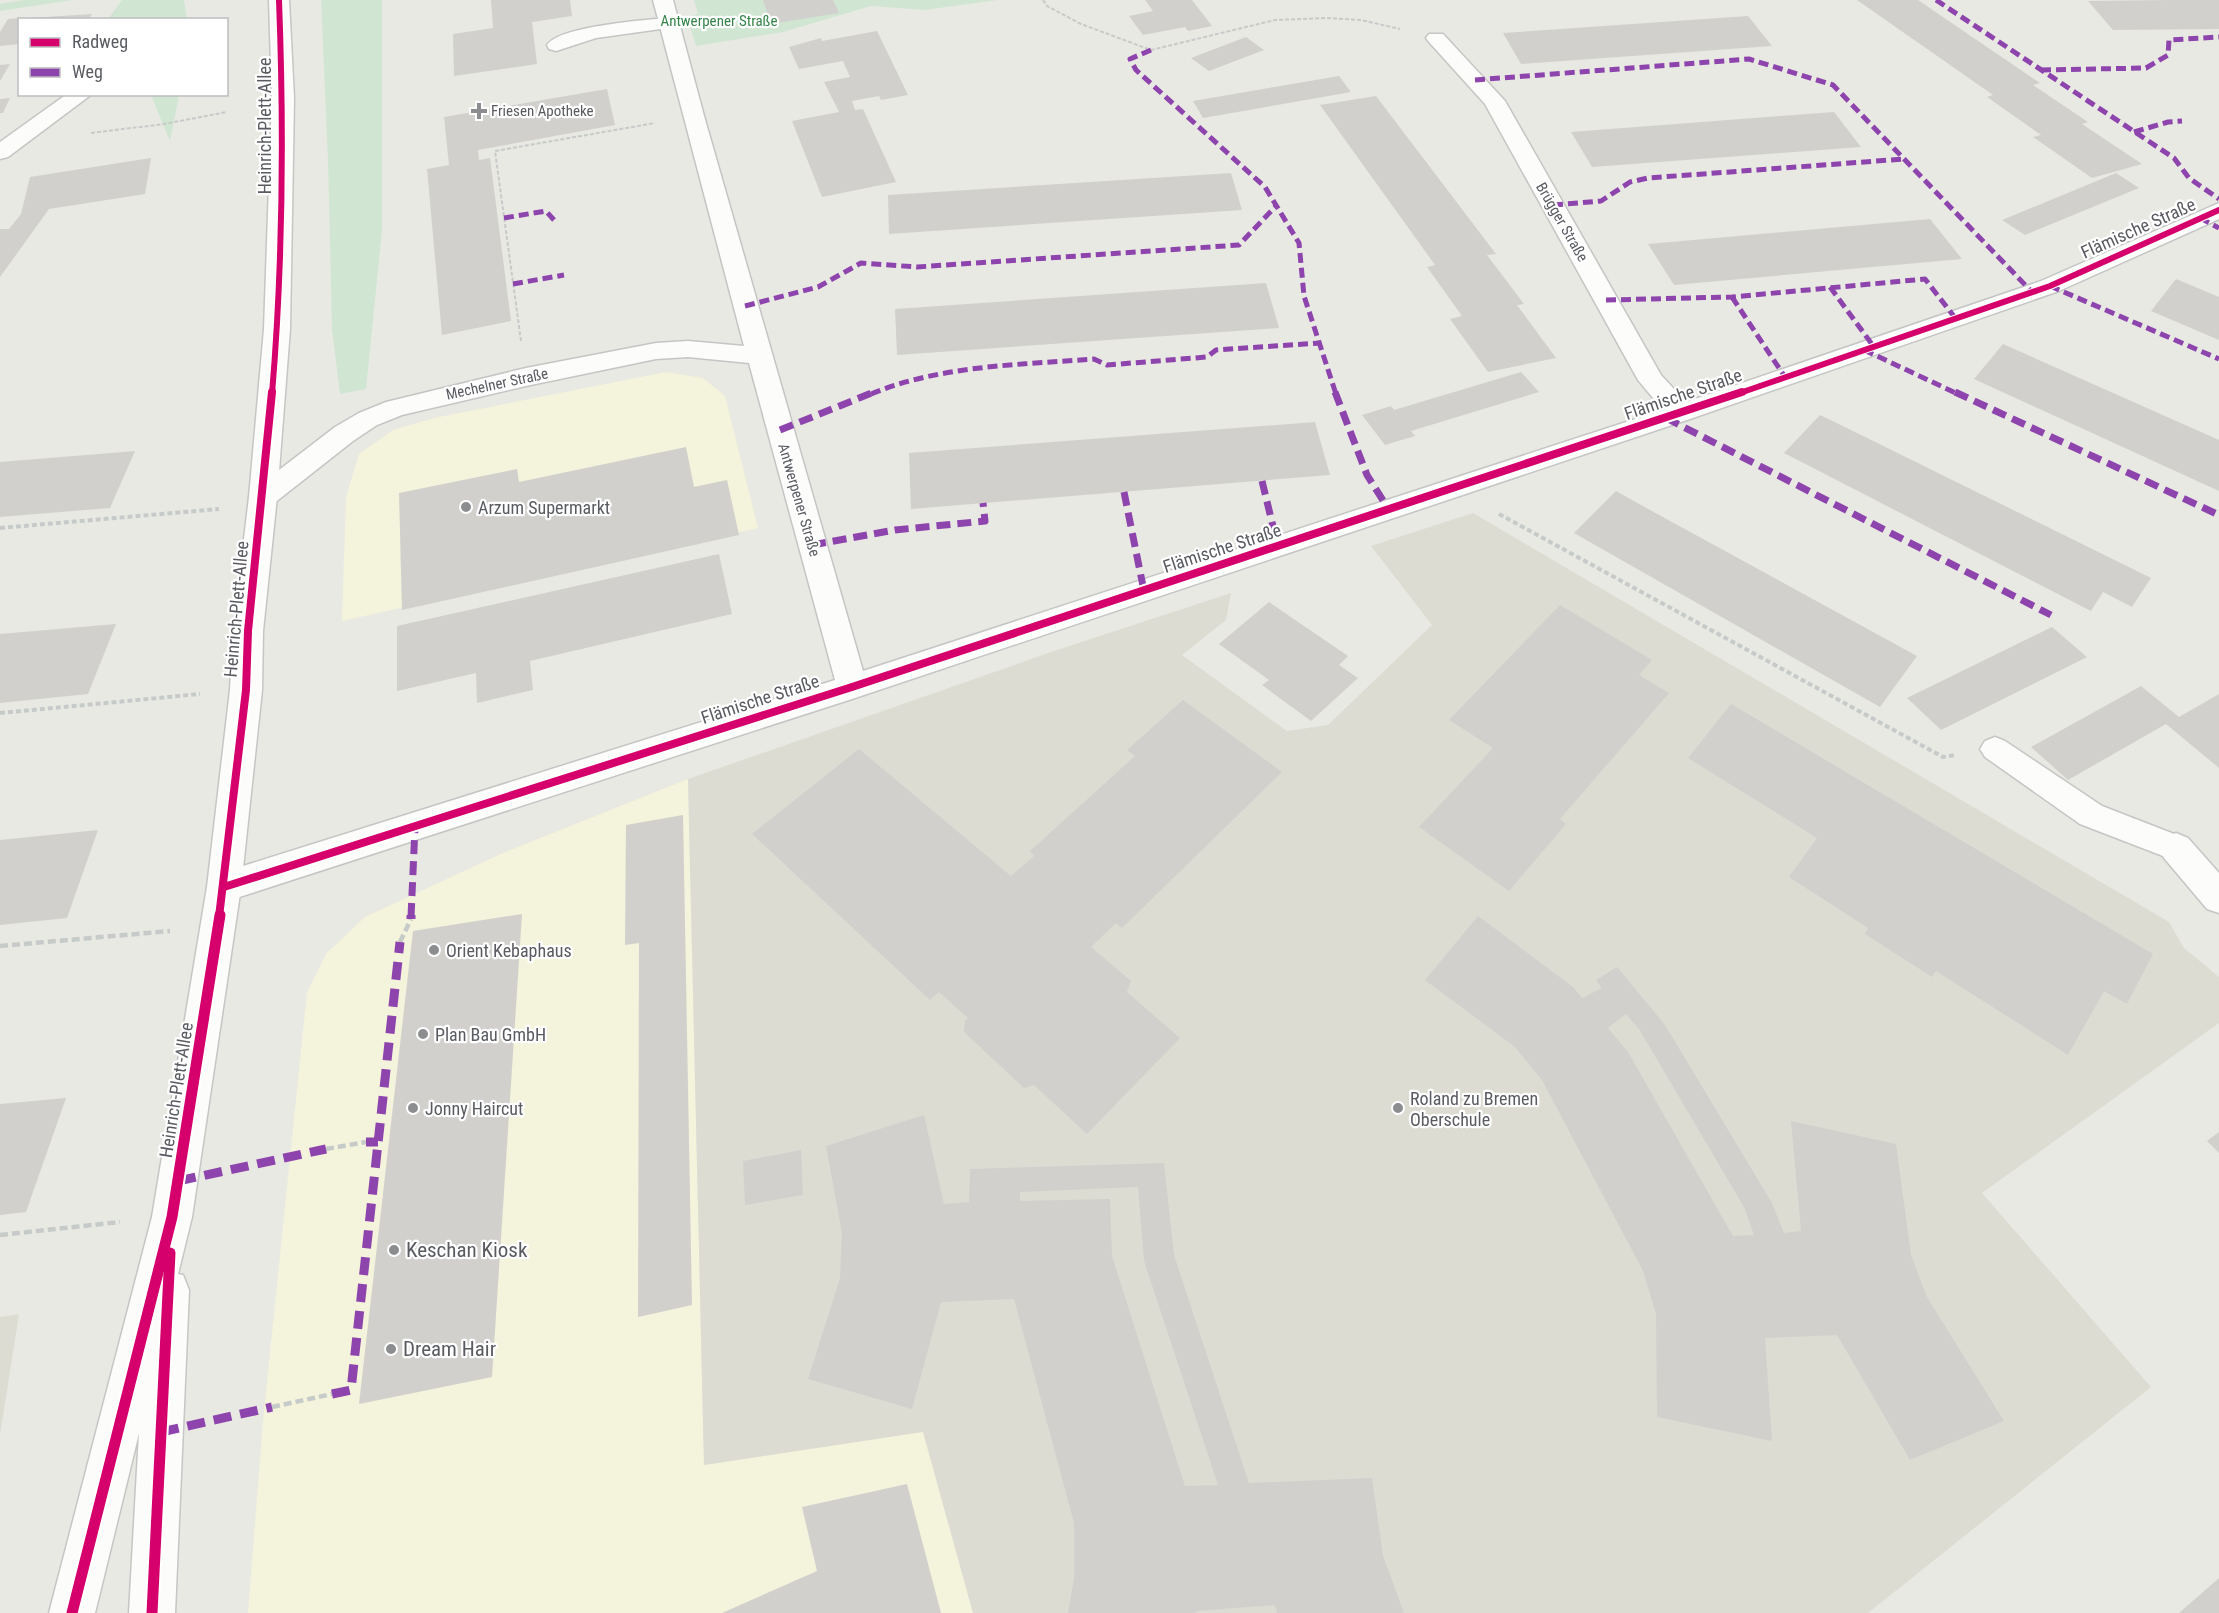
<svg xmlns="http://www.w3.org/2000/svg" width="2219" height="1613" font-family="'Roboto Condensed',sans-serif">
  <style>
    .commercial { fill: #f4f3db }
    .education { fill: #dddcd2 }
    .green { fill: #d0e6d2 }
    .building { fill: #d1d0cd; fill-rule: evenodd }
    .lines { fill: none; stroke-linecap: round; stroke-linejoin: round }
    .lane-casing { stroke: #c5c5c5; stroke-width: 3 }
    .street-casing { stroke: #c5c5c5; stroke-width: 3 }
    .secondary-casing { stroke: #c5c6c5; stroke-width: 3 }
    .path-far2 { stroke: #c6cbc9; stroke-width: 2; stroke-dasharray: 4 2; stroke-linecap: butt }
    .path-far1 { stroke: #c6cbc9; stroke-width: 4; stroke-dasharray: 5 3; stroke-linecap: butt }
    .path { stroke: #c6cbc9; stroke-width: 4.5; stroke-dasharray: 8 4; stroke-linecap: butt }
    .lane { fill: #fcfcfb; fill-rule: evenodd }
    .street { fill: #fcfcfb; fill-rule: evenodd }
    .secondary { fill: #fcfcfb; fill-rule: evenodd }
    .quiet-far2 { stroke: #8e44ad; stroke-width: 5; stroke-dasharray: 10 5; stroke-linecap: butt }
    .quiet-far1 { stroke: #8e44ad; stroke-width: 7; stroke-dasharray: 14 7; stroke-linecap: butt }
    .quiet { stroke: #8e44ad; stroke-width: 9; stroke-dasharray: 18 9; stroke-linecap: butt }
    .cycleway-far2-casing { stroke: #fff; stroke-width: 8 }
    .cycleway-far1-casing { stroke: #fff; stroke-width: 12 }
    .cycleway-casing { stroke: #fff; stroke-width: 15 }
    .cycleway-far2 { stroke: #d6006c; stroke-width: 6 }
    .cycleway-far1 { stroke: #d6006c; stroke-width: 8 }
    .cycleway { stroke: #d6006c; stroke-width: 11 }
    .poi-dot { fill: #8b8d8e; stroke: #fff; stroke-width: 2 }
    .labels { text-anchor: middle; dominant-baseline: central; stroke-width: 4.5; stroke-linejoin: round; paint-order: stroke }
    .far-park-label { font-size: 15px; fill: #358449; stroke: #fff }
    .far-poi-label { font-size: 15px; fill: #595b61; stroke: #fff; text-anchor: start }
    .far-street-label { font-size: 15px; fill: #595b61; stroke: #fff }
    .street-label { font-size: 18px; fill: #595b61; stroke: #fff }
    .poi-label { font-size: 18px; fill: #595b61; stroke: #fff; text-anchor: start }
    .near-poi-label { font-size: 21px; fill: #595b61; stroke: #fff; text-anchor: start }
  </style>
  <rect width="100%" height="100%" fill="#e9e9e3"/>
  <g class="commercial">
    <path d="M666 372 703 378 725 396 758 528 342 621 346 497 359 454 393 430 434 418Z"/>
    <path d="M688 779 704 1465 923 1431 973 1613H248L263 1421 307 992 326 954 365 917 503 853Z"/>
  </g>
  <g class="education">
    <path d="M1473 513 2169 922 2184 948 2219 977V1023L1982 1193 2151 1387 1868 1613H973L923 1432 704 1465 688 779 1057 650 1231 593 1226 620 1182 655 1287 731 1328 725 1432 625 1371 546Z"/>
    <path d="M19 1314 0 1435V1317Z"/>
  </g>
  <g class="green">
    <path d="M23 0H73L0 11V4Z"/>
    <path d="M122 0H184L187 19H108Z"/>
    <path d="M321 0H382V231L366 389 340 394 332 329 328 160Z"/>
    <path d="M694 0H998L924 10 871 6 783 32 696 46 687 17 698 14Z"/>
    <path d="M151 95H179L170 141Z"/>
  </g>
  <g class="building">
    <path d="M491 0H570L572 16 532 22 537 64 454 76 453 34 493 28Z"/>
    <path d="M763 0H833L839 13 771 24Z"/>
    <path d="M1145 0H1192L1212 26 1188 31 1185 27 1143 35 1129 16 1153 11Z"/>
    <path d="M1857 0H1918L2040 83 2033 85 2088 122 2082 124 2142 164 2092 178 2033 137 2041 135 1987 97 1993 95Z"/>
    <path d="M2170 0H2219V29L2113 30 2088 1Z"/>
    <path d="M92 14 88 20H29V18Z"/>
    <path d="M1748 16 1772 46 1521 64 1503 33Z"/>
    <path d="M20 18V44L0 46V32L8 19Z"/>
    <path d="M877 31 908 95 881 100 879 96 852 101 855 110 863 109 896 182 822 197 792 121 839 112 824 82 850 77 843 61 799 69 789 47 821 38 822 41Z"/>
    <path d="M1246 37 1264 50 1209 71 1191 58Z"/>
    <path d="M10 64 0 81V65Z"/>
    <path d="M1339 76 1351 92 1203 118 1193 101Z"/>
    <path d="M607 89 615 125 478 150 479 160 490 158 511 321 442 335 427 169 449 165 444 117Z"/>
    <path d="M1376 96 1496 254 1487 255 1524 304 1517 305 1556 358 1488 372 1450 319 1462 316 1427 267 1435 265 1320 105Z"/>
    <path d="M10 98 3 113H0V99Z"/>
    <path d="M1834 112 1861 147 1592 167 1571 132Z"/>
    <path d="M151 158 145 194 49 209 0 277V229H9L21 214 30 177Z"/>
    <path d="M1231 173 1242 210 889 234 888 195Z"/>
    <path d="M2116 173 2139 188 2025 235 2002 220Z"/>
    <path d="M1930 219 1962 259 1674 285 1648 244Z"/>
    <path d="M2176 279 2219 297V340L2151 311Z"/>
    <path d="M1266 283 1279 328 897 355 895 309Z"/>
    <path d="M2003 344 2219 440V491L1974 379Z"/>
    <path d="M1521 372 1539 392 1411 431 1415 436 1385 445 1362 415 1391 406 1394 410Z"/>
    <path d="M1820 415 1855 432 2151 578 2132 607 2103 592 2091 611 1784 453Z"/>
    <path d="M1315 422 1330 475 911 509 909 453Z"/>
    <path d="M686 447 694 487 727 480 739 535 402 610 399 493 517 469 519 482Z"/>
    <path d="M135 451 110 508 0 517V462Z"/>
    <path d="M1616 491 1650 510 1917 656 1880 707 1574 533Z"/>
    <path d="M719 554 732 614 530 661 533 690 477 703 476 673 397 691V626Z"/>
    <path d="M1269 602 1348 656 1339 665 1358 678 1311 721 1262 685 1269 680 1219 644Z"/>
    <path d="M1560 605 1652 660 1639 675 1669 693 1560 819 1566 824 1509 891 1419 827 1493 748 1449 720Z"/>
    <path d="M116 624 88 694 0 703V634Z"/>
    <path d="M2052 627 2087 657 1941 730 1907 698Z"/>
    <path d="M2141 686 2179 717 2219 694V768L2166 724 2068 780 2031 747Z"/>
    <path d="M1183 700 1282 772 1122 928 1116 923 1091 947 1131 981 1127 992 1180 1038 1087 1134 1034 1085 1024 1088 964 1032 965 1021 968 1018 939 992 930 1000 752 834 859 749 1011 876 1034 856 1030 851 1135 756 1127 750Z"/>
    <path d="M1731 704 2153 954 2127 1004 2104 991 2068 1055 1936 971 1932 977 1865 934 1868 928 1789 877 1817 838 1688 758Z"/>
    <path d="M683 815 692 1305 638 1317 639 943 625 945 626 825Z"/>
    <path d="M98 830 67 918 0 925V840Z"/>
    <path d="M522 914 492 1377 359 1404 413 931Z"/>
    <path d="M1478 916 1573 987 1582 998 1602 988 1596 980 1617 967 1665 1025 1772 1203 1784 1233 1801 1231 1791 1121 1896 1144 1911 1255 1927 1297 2004 1421 1910 1460 1837 1335 1765 1338 1772 1441 1657 1417 1656 1314 1643 1271 1542 1080 1515 1047 1425 980ZM1626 1014 1639 1029 1744 1207 1754 1235 1733 1236 1628 1052 1608 1028Z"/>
    <path d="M66 1098 26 1212 0 1215V1104Z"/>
    <path d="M924 1115 944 1204 969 1202 970 1169 1164 1163 1174 1255 1249 1483 1372 1478 1383 1556 1404 1613H1277L1275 1605 1196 1611V1613H1068L1074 1578V1523L1014 1299 941 1302 912 1409 808 1379 840 1278 842 1233 826 1146ZM1138 1187 1144 1261 1218 1485 1185 1486 1112 1256 1110 1199 1020 1201V1192Z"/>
    <path d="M2219 1132V1153L2207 1141Z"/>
    <path d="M801 1150 803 1195 745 1205 743 1161Z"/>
    <path d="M907 1484 941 1613H722L817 1571 802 1507Z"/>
    <path d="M2219 1578V1613H2179Z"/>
  </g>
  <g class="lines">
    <g class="lane-casing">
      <g id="lane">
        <path d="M669 18 675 19 678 23 675 27 596 38 556 51 549 49 547 45C560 26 645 20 669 18Z"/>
        <path d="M1995 737 2005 741 2102 806 2187 839 2191 848 2187 857 2176 861 2080 824 1985 757 1980 749 1985 741Z"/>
      </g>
    </g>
    <g class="street-casing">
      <g id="street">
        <path d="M653 0H673L704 116 863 671 1663 410 1638 380 1485 104 1429 42 1426 38 1429 34H1443L1505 101 1661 375 1686 402 2041 281 2219 203V219L2059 291 1690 419 852 699 224 902 212 898 207 887 212 876 224 872 835 680 749 363 688 357 656 359 526 386 402 415 377 425 353 441 273 504 263 507 253 504 249 497 253 490 335 427 359 413 386 402 526 368 656 343 688 341 744 346Z"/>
        <path d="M67 94H92L8 157 0 159V142Z"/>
        <path d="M2176 833 2188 838 2219 873V913L2207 909 2164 858 2159 848 2164 838Z"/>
      </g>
    </g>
    <g class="secondary-casing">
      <path id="secondary" d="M269 0H289L294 98 290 329 277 497 263 631 262 690 241 887 192 1217 178 1274 183 1275 189 1290 175 1613H129L139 1433 95 1613H49L152 1217 207 887 230 690 233 631 249 497 264 329 272 98Z"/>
    </g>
    <g class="path-far2">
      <path d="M1043 0 1047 6 1081 24 1151 50 1275 20 1328 18 1361 20 1400 29"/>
      <path d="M91 133 164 124 227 112"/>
      <path d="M521 341 495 151 655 123"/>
    </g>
    <g class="path-far1">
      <path d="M1499 514 1943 757 1956 755"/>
      <path d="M0 528 219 509"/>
      <path d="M0 713 200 694"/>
    </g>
    <g class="path">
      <path d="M400 942 411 919"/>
      <path d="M0 946 170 931"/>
      <path d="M326 1149 366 1142"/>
      <path d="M0 1235 120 1222"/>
      <path d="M272 1407 332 1394"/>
    </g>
    <use href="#lane" class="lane"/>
    <use href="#street" class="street"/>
    <use href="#secondary" class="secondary"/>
    <g class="quiet-far2">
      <path d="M1936 0 2174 158 2189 178 2219 199"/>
      <path d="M1151 50 1130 59 1136 70 1265 187 1299 243 1304 296 1336 394"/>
      <path d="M2041 70 2146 68 2168 55 2169 40 2219 37"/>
      <path d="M1475 80 1749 59 1833 85 2032 292"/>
      <path d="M2134 132 2168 122 2182 121"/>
      <path d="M1553 205 1601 201 1630 182 1648 178 1904 159"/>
      <path d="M504 218 546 211 554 220"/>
      <path d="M2200 218 2219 228"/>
      <path d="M513 284 564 275"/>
      <path d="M2050 286 2219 359"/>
      <path d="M1830 287 1874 347"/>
      <path d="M1732 297 1785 377"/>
      <path d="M1606 300 1732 297 1925 279 1956 319"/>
      <path d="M745 306 818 287 861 263 917 267 1239 245 1276 206"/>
      <path d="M1864 350 1958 394"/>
      <path d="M871 394C941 365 1019 365 1094 359L1107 365 1207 357 1216 350 1320 343"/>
    </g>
    <g class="quiet-far1">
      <path d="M1335 392 1367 475 1389 510"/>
      <path d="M1955 392 2219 515"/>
      <path d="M1666 418 2051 615"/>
      <path d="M780 430 874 392"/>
      <path d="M1262 481 1278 547"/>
      <path d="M1124 492 1144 591"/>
      <path d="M812 545 895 530 985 521 983 503"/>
      <path d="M411 917 415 827"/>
    </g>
    <g class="quiet">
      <path d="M411 919V915"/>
      <path d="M366 1142H378"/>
      <path d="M178 1181 326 1149"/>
      <path d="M332 1394 351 1390 400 942"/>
      <path d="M161 1432 272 1407"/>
    </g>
    <g class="cycleway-far2-casing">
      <g id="cycleway-far2">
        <path d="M272 394C283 263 284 131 279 0"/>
        <path d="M1737 394 2050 286 2219 210"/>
      </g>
    </g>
    <g class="cycleway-far1-casing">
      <g id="cycleway-far1">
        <path d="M224 887 852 687 1742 392"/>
        <path d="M219 917 246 690 248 631 272 392"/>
      </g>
    </g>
    <g class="cycleway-casing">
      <g id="cycleway">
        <path d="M72 1613 172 1217 220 915"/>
        <path d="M152 1613 170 1253"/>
      </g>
    </g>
    <use href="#cycleway-far2" class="cycleway-far2"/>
    <use href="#cycleway-far1" class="cycleway-far1"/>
    <use href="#cycleway" class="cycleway"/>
  </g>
  <g class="poi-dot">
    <path d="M476 102h6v6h6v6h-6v6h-6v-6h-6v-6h6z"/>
    <circle cx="466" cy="507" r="6"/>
    <circle cx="434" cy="950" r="6"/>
    <circle cx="423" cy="1034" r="6"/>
    <circle cx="413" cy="1108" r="6"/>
    <circle cx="1398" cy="1108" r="6"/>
    <circle cx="394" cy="1250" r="6"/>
    <circle cx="391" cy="1349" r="6"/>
  </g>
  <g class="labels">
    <g class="far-park-label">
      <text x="719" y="21">Antwerpener Straße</text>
    </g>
    <g class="far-poi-label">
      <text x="491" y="111">Friesen Apotheke</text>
    </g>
    <g class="far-street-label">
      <text transform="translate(1562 222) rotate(60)">Brügger Straße</text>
      <text transform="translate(497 384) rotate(-12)">Mechelner Straße</text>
      <text transform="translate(799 500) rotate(74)">Antwerpener Straße</text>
    </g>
    <g class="street-label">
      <text transform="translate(264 126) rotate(-90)">Heinrich-Plett-Allee</text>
      <text transform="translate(2138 228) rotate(-24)">Flämische Straße</text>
      <text transform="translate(1683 394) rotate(-19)">Flämische Straße</text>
      <text transform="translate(1222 548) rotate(-18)">Flämische Straße</text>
      <text transform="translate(236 609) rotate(-85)">Heinrich-Plett-Allee</text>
      <text transform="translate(760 699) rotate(-18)">Flämische Straße</text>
      <text transform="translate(176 1090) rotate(-81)">Heinrich-Plett-Allee</text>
    </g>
    <g class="poi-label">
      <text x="478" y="507">Arzum Supermarkt</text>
      <text x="446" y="950">Orient Kebaphaus</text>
      <text x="435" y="1034">Plan Bau GmbH</text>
      <text x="1410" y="1098">Roland zu Bremen<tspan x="1410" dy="21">Oberschule</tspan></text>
      <text x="425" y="1108">Jonny Haircut</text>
    </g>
    <g class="near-poi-label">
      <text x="406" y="1250">Keschan Kiosk</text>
      <text x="403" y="1349">Dream Hair</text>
    </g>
  </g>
  <rect x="18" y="18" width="210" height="78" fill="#ffffff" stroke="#bdbdc0" stroke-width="1.5"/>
  <rect x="30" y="38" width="30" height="9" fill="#d6006c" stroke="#bdbdc0" stroke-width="1.5"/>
  <text x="72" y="48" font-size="18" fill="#595b61">Radweg</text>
  <rect x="30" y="68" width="30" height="9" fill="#8e44ad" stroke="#bdbdc0" stroke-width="1.5"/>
  <text x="72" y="78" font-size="18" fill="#595b61">Weg</text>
</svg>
